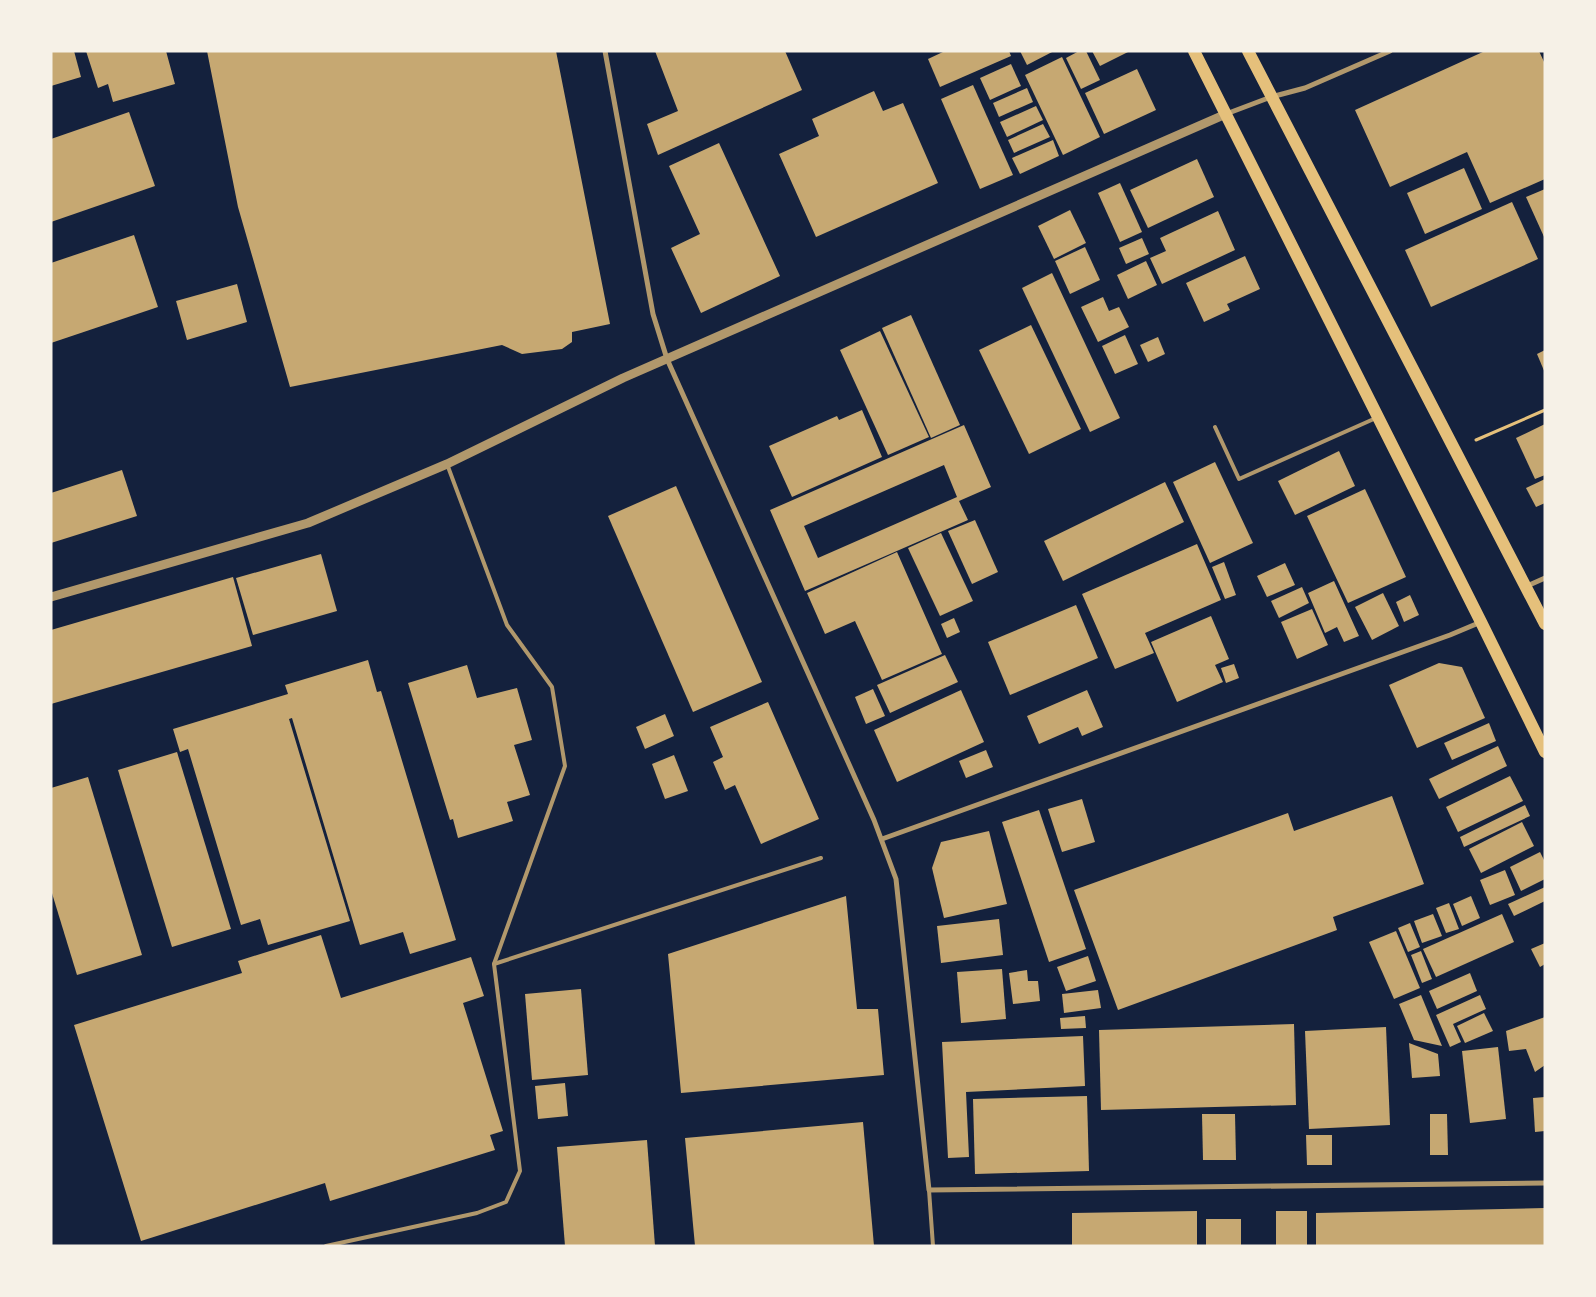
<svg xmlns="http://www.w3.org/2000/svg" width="1596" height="1297" font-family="'Source Sans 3',sans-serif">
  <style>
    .building { fill: #c6a872; fill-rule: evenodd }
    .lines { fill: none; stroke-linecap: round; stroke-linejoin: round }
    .path { stroke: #e5c07b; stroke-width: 3 }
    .service { stroke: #b1986c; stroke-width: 4 }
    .minor { stroke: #b1986c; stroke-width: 5 }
    .tertiary { stroke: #b1986c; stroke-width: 9 }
    .primary { stroke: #e5c07b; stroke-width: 12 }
  </style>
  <rect width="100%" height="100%" fill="#14213d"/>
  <g class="building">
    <path d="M51 51H74L81 77 51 86Z"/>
    <path d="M86 51H166L175 84 113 102 108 84 98 88Z"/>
    <path d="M207 51H556L610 324 572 332V342L562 349 522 354 502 345 290 387 238 207Z"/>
    <path d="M655 51H785L802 90 658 155 647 124 678 111Z"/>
    <path d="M945 51H1009L1011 56 940 87 928 59Z"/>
    <path d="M1020 51H1054L1027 65Z"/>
    <path d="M1079 51H1086L1100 80 1081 89 1066 58Z"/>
    <path d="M1092 51H1130L1100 66Z"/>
    <path d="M1485 51H1539L1545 64V179L1490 203 1467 152 1390 187 1355 110Z"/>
    <path d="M1062 57 1100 137 1063 155 1025 75Z"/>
    <path d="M1011 64 1021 86 990 100 980 78Z"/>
    <path d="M1137 69 1156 110 1104 134 1085 93Z"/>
    <path d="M973 85 1013 175 980 189 941 99Z"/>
    <path d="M1027 88 1033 102 999 117 993 103Z"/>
    <path d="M874 91 883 111 903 103 938 183 816 237 779 154 819 136 812 119Z"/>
    <path d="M1036 106 1043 120 1007 137 1000 122Z"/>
    <path d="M129 112 155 186 51 222V139Z"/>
    <path d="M1043 124 1050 137 1014 153 1008 140Z"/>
    <path d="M1053 140 1059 156 1020 174 1012 158Z"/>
    <path d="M719 143 780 276 701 313 671 248 700 234 669 166Z"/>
    <path d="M1197 159 1214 197 1148 228 1130 190Z"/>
    <path d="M1464 168 1482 209 1425 234 1407 193Z"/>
    <path d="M1120 183 1142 232 1120 242 1098 193Z"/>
    <path d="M1545 189V239L1526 197Z"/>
    <path d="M1512 202 1538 259 1431 307 1405 250Z"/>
    <path d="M1070 210 1086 243 1054 259 1038 226Z"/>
    <path d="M1218 211 1235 250 1162 284 1150 258 1166 251 1160 238Z"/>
    <path d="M134 235 158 307 51 343V263Z"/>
    <path d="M1142 238 1149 254 1126 264 1119 248Z"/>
    <path d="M1085 247 1100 280 1070 294 1055 261Z"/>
    <path d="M1245 256 1260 289 1227 304 1230 310 1204 322 1186 283Z"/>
    <path d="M1146 261 1157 285 1128 299 1117 275Z"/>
    <path d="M1052 273 1120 418 1090 432 1022 288Z"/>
    <path d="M237 284 247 322 187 340 176 301Z"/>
    <path d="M1103 297 1109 311 1119 307 1129 327 1098 342 1081 307Z"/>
    <path d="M911 315 960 425 931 438 882 328Z"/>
    <path d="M1031 325 1081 429 1029 454 979 350Z"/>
    <path d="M880 331 929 437 888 455 840 350Z"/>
    <path d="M1125 335 1138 364 1115 374 1102 346Z"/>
    <path d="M1158 337 1165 354 1148 362 1140 345Z"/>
    <path d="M1545 350V373L1537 354Z"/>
    <path d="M862 410 882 457 792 497 769 446 837 416 839 420Z"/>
    <path d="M1545 424V475L1535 479 1516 438Z"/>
    <path d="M964 425 991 487 959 501 968 520 805 591 770 510ZM944 465 957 497 818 558 804 526Z"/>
    <path d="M1339 451 1355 486 1295 515 1278 481Z"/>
    <path d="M1215 462 1253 543 1210 563 1173 482Z"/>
    <path d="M122 470 137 516 51 543V493Z"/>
    <path d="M1545 479V503L1536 507 1526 488Z"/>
    <path d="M1165 482 1184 522 1063 581 1044 541Z"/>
    <path d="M676 486 762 682 693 712 608 516Z"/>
    <path d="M1365 489 1406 577 1348 603 1307 516Z"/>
    <path d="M975 520 998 572 972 584 948 531Z"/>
    <path d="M941 533 973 601 940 616 908 548Z"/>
    <path d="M1197 544 1221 600 1145 633 1154 653 1115 669 1082 594Z"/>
    <path d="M897 552 942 654 882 680 855 621 825 634 807 593Z"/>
    <path d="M321 554 337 611 253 635 236 578Z"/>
    <path d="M1224 562 1236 595 1225 599 1212 567Z"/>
    <path d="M1285 563 1295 585 1267 597 1257 576Z"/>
    <path d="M233 577 252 646 51 704V630Z"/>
    <path d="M1334 581 1359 636 1344 642 1337 627 1325 633 1308 593Z"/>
    <path d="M1302 587 1309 603 1279 618 1271 601Z"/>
    <path d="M1383 593 1399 626 1372 640 1355 607Z"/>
    <path d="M1410 595 1419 615 1404 622 1396 602Z"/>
    <path d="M1076 605 1098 658 1010 695 988 642Z"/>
    <path d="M1312 609 1328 645 1297 659 1281 622Z"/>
    <path d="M1211 616 1229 659 1215 665 1223 682 1177 702 1151 642Z"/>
    <path d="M954 618 960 632 947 638 941 624Z"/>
    <path d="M945 655 958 682 890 713 877 685Z"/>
    <path d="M368 660 377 692 381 691 456 940 410 954 403 932 360 945 292 718 289 719 350 921 268 945 260 919 241 925 188 749 180 752 173 729 288 694 285 685Z"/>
    <path d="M1439 663 1462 667 1485 718 1417 748 1389 685Z"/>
    <path d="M1234 664 1239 678 1226 683 1221 668Z"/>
    <path d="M467 665 477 698 517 688 532 740 514 745 530 795 507 802 513 821 458 838 453 819 450 820 408 683Z"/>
    <path d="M873 689 885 716 866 724 855 697Z"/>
    <path d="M961 690 984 742 897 782 874 730Z"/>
    <path d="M1087 690 1103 727 1082 736 1078 727 1039 744 1027 716Z"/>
    <path d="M768 702 819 819 761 844 735 785 725 790 713 762 723 757 710 727Z"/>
    <path d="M665 714 674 736 645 749 636 727Z"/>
    <path d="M1489 723 1496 741 1452 760 1444 743Z"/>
    <path d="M1498 746 1507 766 1439 799 1429 779Z"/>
    <path d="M986 750 993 767 966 778 959 761Z"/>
    <path d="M177 752 231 929 172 947 118 770Z"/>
    <path d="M674 755 688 791 665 799 652 764Z"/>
    <path d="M1510 776 1523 801 1458 832 1446 807Z"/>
    <path d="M88 777 142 955 77 975 51 890V788Z"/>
    <path d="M1392 796 1424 884 1333 917 1337 930 1118 1010 1074 890 1288 813 1294 831Z"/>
    <path d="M1082 799 1095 842 1062 852 1048 809Z"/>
    <path d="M1525 805 1530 816 1464 847 1460 837Z"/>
    <path d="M1039 810 1086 949 1049 962 1002 822Z"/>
    <path d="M1522 822 1534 846 1481 873 1469 849Z"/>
    <path d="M989 831 1007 904 944 918 932 868 941 842Z"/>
    <path d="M1540 852 1545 862V879L1521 891 1510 867Z"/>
    <path d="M1505 870 1515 895 1490 905 1480 880Z"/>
    <path d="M1545 887V901L1514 916 1508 904Z"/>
    <path d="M846 896 857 1009H878L884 1075 681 1093 668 954Z"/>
    <path d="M1471 896 1480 918 1462 926 1453 904Z"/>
    <path d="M1449 903 1459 929 1446 933 1436 908Z"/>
    <path d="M1433 914 1442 936 1422 943 1414 921Z"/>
    <path d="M1502 914 1514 942 1436 977 1423 949Z"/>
    <path d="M999 919 1003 955 941 963 937 926Z"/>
    <path d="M1410 923 1420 947 1408 952 1398 928Z"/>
    <path d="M1396 931 1420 988 1394 999 1369 942Z"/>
    <path d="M321 935 341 998 471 957 484 996 463 1003 503 1131 490 1135 495 1150 330 1201 325 1183 141 1241 74 1025 242 973 238 961Z"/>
    <path d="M1545 943V964L1540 967 1531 949Z"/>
    <path d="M1421 951 1432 979 1422 983 1411 955Z"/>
    <path d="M1088 956 1096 981 1066 991 1057 967Z"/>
    <path d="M1002 969 1006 1019 961 1023 957 972Z"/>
    <path d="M1027 970 1028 981H1038L1040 1001 1013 1004 1009 973Z"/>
    <path d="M1470 973 1477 991 1437 1009 1429 991Z"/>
    <path d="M581 989 588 1075 532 1080 525 994Z"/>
    <path d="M1098 990 1101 1008 1064 1013 1062 994Z"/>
    <path d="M1421 995 1442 1046 1414 1040 1399 1004Z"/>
    <path d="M1480 995 1486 1009 1453 1024 1461 1042 1450 1047 1436 1015Z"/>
    <path d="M1484 1013 1493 1031 1465 1043 1457 1026Z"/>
    <path d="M1085 1016 1086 1028 1061 1029 1060 1018Z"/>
    <path d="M1545 1017V1065L1535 1072 1526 1049 1509 1051 1506 1031Z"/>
    <path d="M1294 1024 1296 1105 1101 1110 1099 1030Z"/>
    <path d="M1386 1027 1390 1125 1309 1129 1305 1031Z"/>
    <path d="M1083 1036 1085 1086 966 1092 969 1157 948 1158 942 1042Z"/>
    <path d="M1409 1043 1438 1054 1440 1076 1412 1078Z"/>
    <path d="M1498 1047 1506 1119 1470 1123 1462 1051Z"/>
    <path d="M565 1083 568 1116 538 1119 535 1086Z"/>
    <path d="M1087 1096 1089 1171 975 1174 973 1099Z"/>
    <path d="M1545 1097V1131L1535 1132 1533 1098Z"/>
    <path d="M1202 1114H1235L1236 1160H1203Z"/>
    <path d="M1430 1114H1447L1448 1155H1430Z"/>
    <path d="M863 1122 874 1246H695L685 1138Z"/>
    <path d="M1306 1135H1332V1165H1307Z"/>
    <path d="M647 1140 655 1246H565L557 1147Z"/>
    <path d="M1545 1208V1246H1316V1213Z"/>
    <path d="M1197 1211V1246H1072V1213Z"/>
    <rect x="1276" y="1211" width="31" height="35"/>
    <rect x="1206" y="1219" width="35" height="27"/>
  </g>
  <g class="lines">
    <path class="path" d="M1476 440 1545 410"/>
    <g class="service">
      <path d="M1215 427 1239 479 1376 418"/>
      <path d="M494 964 821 858"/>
      <path d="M929 1190 933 1246"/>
      <path d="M326 1246 477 1213 506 1202 520 1171 494 964 565 766 552 687 507 625 447 464"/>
    </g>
    <g class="minor">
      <path d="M605 51 653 314 667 359 874 820 896 879 929 1190 1545 1183"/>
      <path d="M1226 114 1271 97 1305 88 1390 51"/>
      <path d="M1527 586 1545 578"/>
      <path d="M882 839 1450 635 1481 622"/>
    </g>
    <path class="tertiary" d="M51 597 308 523 447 464 623 378 1226 114"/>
    <g class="primary">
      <path d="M1194 51 1481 622 1545 752"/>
      <path d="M1248 51 1545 624"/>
    </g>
  </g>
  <rect width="1596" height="1297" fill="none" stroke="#f6f1e7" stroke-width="105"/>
</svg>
